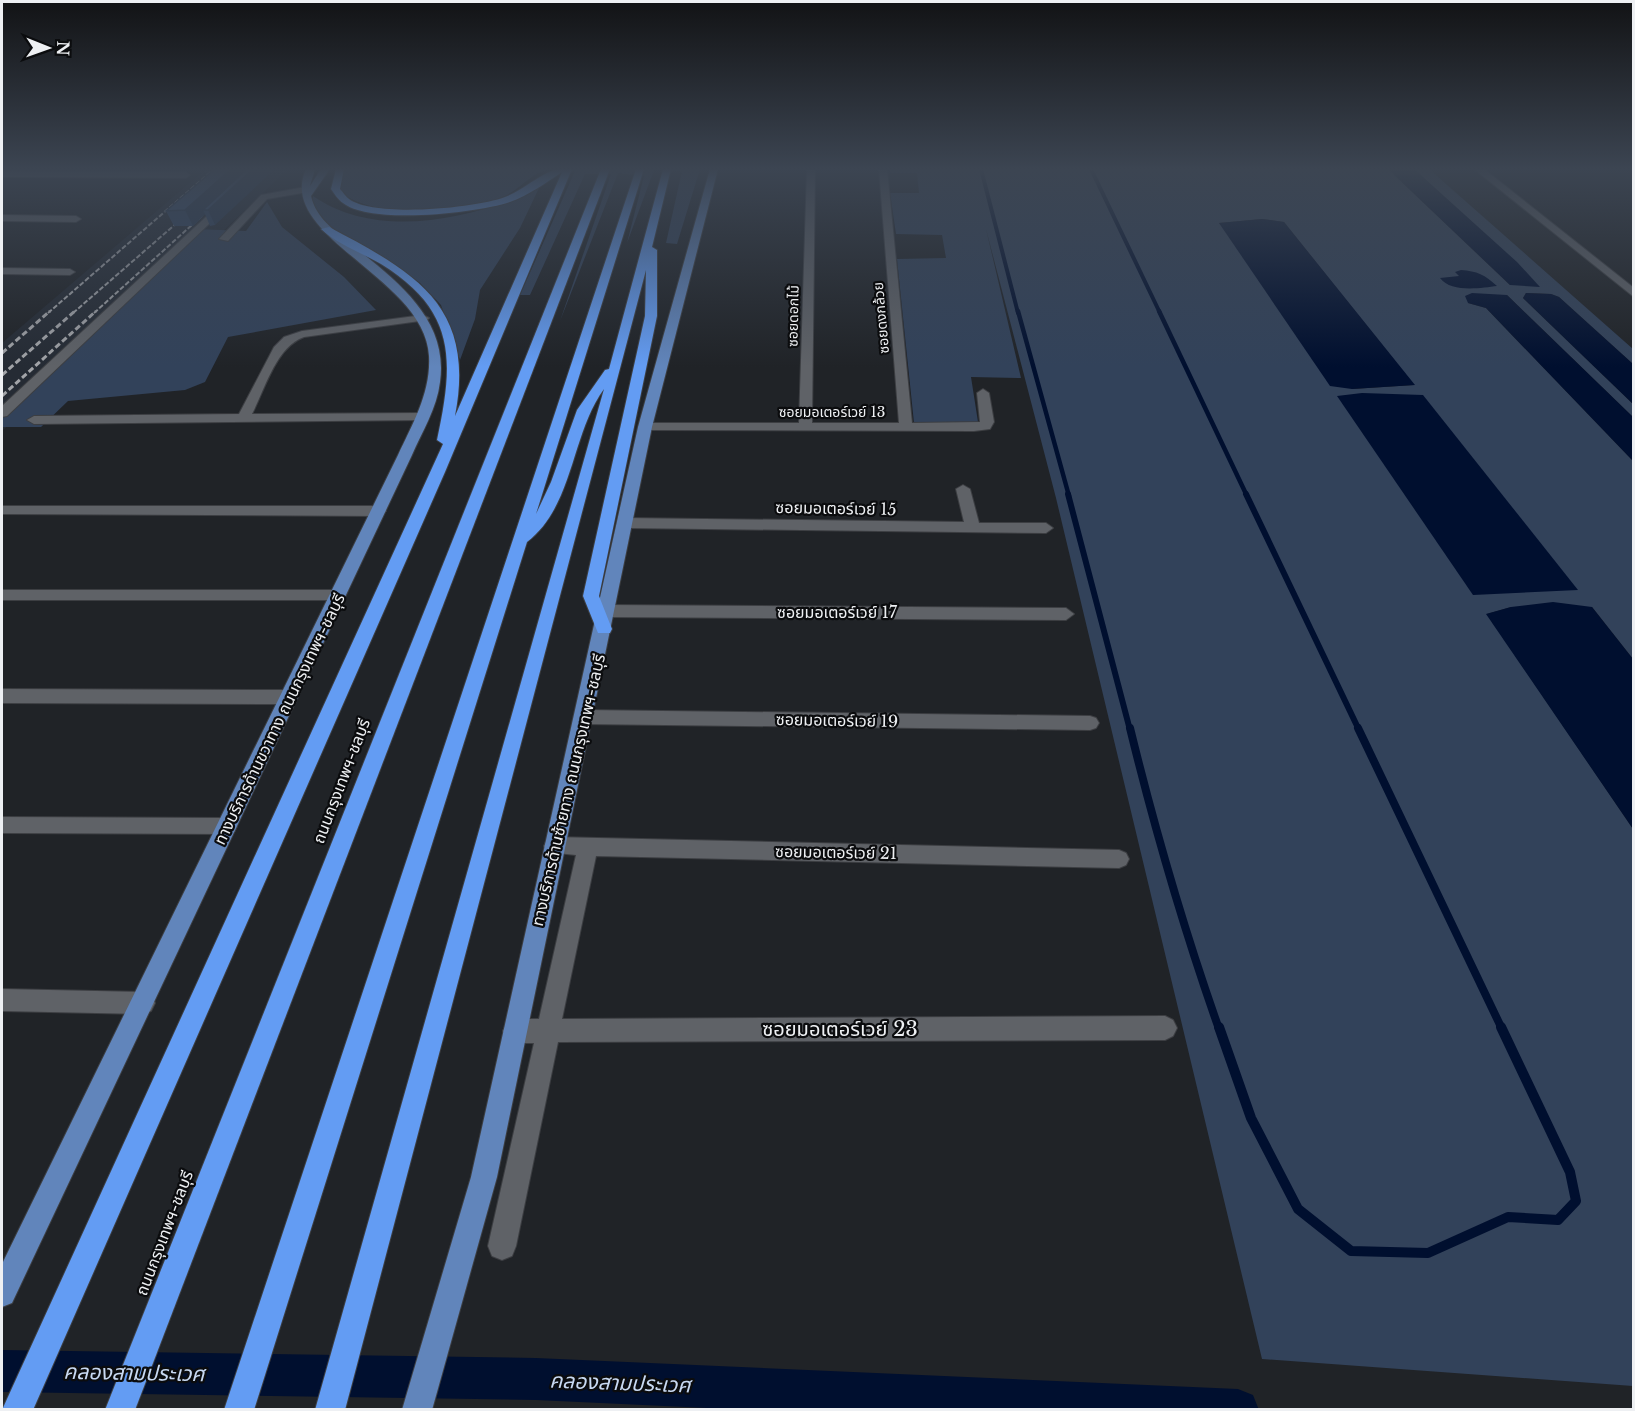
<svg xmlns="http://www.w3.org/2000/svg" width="1635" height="1411" font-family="'Libre Baskerville','Noto Sans Thai',serif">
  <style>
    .built { fill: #252b34 }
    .green { fill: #32425a; fill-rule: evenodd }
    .water { fill: #000f2f }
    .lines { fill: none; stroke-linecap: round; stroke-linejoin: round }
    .stream-far4 { stroke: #000f2f; stroke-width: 4 }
    .stream-far3 { stroke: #000f2f; stroke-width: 4.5 }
    .stream-far2 { stroke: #000f2f; stroke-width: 6 }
    .stream-far1 { stroke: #000f2f; stroke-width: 8 }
    .stream { stroke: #000f2f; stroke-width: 10 }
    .canal { fill: #000f2f; fill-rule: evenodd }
    .minor-casing { stroke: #3c3e42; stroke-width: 2 }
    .major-casing { stroke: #3c3e42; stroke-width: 2 }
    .highway-casing { stroke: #3c3e42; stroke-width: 2 }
    .minor { fill: #5f6267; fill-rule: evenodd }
    .major { fill: #6185bb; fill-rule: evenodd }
    .highway { fill: #639cf3; fill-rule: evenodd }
    .rail-far1 { stroke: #a2a4a8; stroke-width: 2; stroke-dasharray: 5 2; stroke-linecap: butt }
    .rail { stroke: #a2a4a8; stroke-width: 3; stroke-dasharray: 6 3; stroke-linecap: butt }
    .wall { fill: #2f4565 }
    .shaded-wall { fill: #263852 }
    .building { fill: #375075; stroke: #263852; stroke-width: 1.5 }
    .labels { text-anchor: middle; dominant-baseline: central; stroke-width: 4.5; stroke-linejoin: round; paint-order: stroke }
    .far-street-label { font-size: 14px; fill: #eef0f3; stroke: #0b0c0e }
    .street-label { font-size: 16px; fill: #eef0f3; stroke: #0b0c0e }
    .near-street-label { font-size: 20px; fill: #eef0f3; stroke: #0b0c0e }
    .near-water-label { font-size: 21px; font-style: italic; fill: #c8d9f2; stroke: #0b0c0e }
  </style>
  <rect width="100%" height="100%" fill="#202327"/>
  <path class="built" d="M206 169H288L195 258 2 431V343Z"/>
  <g class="green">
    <path d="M344 169H700L677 244 666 243 682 171 654 170 627 243 644 176 618 173 560 321 611 174H585L530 295H520L575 171C565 171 547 168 538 173 525 180 515 193 500 198 457 214 379 221 340 192V177Z"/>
    <path d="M890 169H1388L1510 285 1517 263 1414 169H1429L1633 349V364L1559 297 1551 294 1526 293 1523 298 1633 404V417L1507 295 1468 303 1486 308 1633 461V659L1592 607H1511L1487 614 1633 829V1386L1262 1359 1056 498 986 229 1021 378 971 377 978 422 914 423 897 259 946 258 942 235 896 234 890 193H919L917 173H890ZM1262 219 1284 222 1414 385 1352 389 1219 223Z"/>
    <path d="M539 188 520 228 480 290 475 319 460 360 441 305 420 283 397 266 329 227 312 204 313 196C378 241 473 219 539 188Z"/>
    <path d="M267 202 282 227 344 277 376 310 228 337 205 382 185 390 68 401 41 427H2V406L195 229 246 231Z"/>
  </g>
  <g class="water">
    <path d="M1388 169H1414L1517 262 1540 287 1510 285Z"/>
    <path d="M1262 219 1284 222 1415 385 1352 389 1330 386 1219 223Z"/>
    <path d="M1461 270C1477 271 1485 275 1497 286 1481 288 1451 293 1440 278L1459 276 1455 272Z"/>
    <path d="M1472 293 1507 295 1633 417V461L1486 308 1468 303 1465 296Z"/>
    <path d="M1526 293 1551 294 1559 297 1633 364V404L1523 298Z"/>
    <path d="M1362 393 1423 395 1578 590 1473 595 1337 396Z"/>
    <path d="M1553 602 1592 607 1633 659V829L1486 614 1511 607Z"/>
  </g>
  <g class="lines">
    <g class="stream-far4">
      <path d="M981 169 1018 313"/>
      <path d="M1091 169 1160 313"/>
    </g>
    <g class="stream-far3">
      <path d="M1018 311 1069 496"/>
      <path d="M1159 311 1247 496"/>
    </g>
    <g class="stream-far2">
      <path d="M1068 494 1130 730"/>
      <path d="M1246 494 1359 730"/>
    </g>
    <g class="stream-far1">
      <path d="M1130 728C1155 830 1184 930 1219 1029"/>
      <path d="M1358 728 1502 1029"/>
    </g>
    <path class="stream" d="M1219 1027 1251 1118 1298 1209 1351 1251 1428 1253 1508 1217 1558 1220 1576 1201 1570 1172 1501 1027"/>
    <path class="canal" d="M2 1350 536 1358 1238 1389 1253 1395 1259 1410H750L536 1400 2 1392Z"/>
    <g class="minor-casing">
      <g id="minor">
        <path d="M807 169H815L812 423H899L879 169H887L912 423 980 422 977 393 983 389 989 393 994 422 990 429 974 431 640 430V424L645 423H799Z"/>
        <path d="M1474 169H1484L1634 288V297Z"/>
        <path d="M2 171 186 172 190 175 186 178 2 177Z"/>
        <path d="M305 187 310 190 308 192 267 199 228 241 219 239 261 195Z"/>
        <path d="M221 203 229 205 7 416 2 417V406Z"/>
        <path d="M2 215 76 216 81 219 76 222 2 221Z"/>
        <path d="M2 268 70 269 75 272 70 275 2 274Z"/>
        <path d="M423 315 429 318 427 320 304 337C276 347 265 389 252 414L421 413 428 417 426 420 34 424 27 420 34 416 239 414 274 347 284 337 302 331Z"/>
        <path d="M963 485 970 489 979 523H1046L1053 528 1046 533 626 528 619 523 626 518 964 522 956 489Z"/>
        <path d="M2 506H379L386 511 379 516 2 514Z"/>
        <path d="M2 590H338L346 595 338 600H2Z"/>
        <path d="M608 605 1066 608 1074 614 1066 620 608 617 600 611Z"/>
        <path d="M2 689 289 690 295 692 298 697 295 702 289 704 2 703Z"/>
        <path d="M583 710 1090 716 1096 718 1099 723 1096 728 1090 730 583 724 577 722 574 717 577 712Z"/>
        <path d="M2 817 227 818 234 820 237 826 234 832 227 834 2 833Z"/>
        <path d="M554 837 1119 850 1126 853 1129 859 1126 865 1119 868 596 856 562 1019 1165 1016 1173 1020 1177 1028 1173 1036 1165 1040 558 1042 516 1246 512 1256 502 1260 492 1256 488 1246 534 1043H515L507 1039 503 1031 507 1023 515 1019H539L576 855 547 852 544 846 547 840Z"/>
        <path d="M2 989 143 992 151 995 155 1003 151 1011 143 1014 2 1011Z"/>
      </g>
    </g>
    <g class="major-casing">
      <g id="major">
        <path d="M306 169H315L310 186 321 169H330L311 196C316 218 334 230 351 244 395 280 449 318 440 382 437 408 422 432 412 455L12 1303 2 1307V1264L398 455C413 423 431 392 429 356 425 277 275 237 306 169Z"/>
        <path d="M710 169H718L652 427 497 1177 432 1410H402L471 1177 638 427Z"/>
      </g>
    </g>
    <g class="highway-casing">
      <g id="highway">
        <path d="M336 169H344L340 189C343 192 346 197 349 199 374 218 477 208 505 197 522 191 537 176 554 170 559 168 567 169 572 169L445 472 33 1410H2L443 444 437 440C454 361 457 311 381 264 362 253 337 244 321 229L329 227C416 273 476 306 455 416L562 172C546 183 529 195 510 202 478 213 370 225 343 203 338 200 334 193 331 189Z"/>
        <path d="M601 169H610L135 1410H105Z"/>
        <path d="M636 169H644L536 514 551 482 577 410 605 370 609 369 663 169H671L652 247 657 250V316L599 596 612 629 610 633H598L583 596 645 316 646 270 345 1410H315L604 389C571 434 574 506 527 542L254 1410H224Z"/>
      </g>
    </g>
    <use href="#minor" class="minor"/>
    <use href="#major" class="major"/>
    <use href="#highway" class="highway"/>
    <g class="rail-far1">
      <path d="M48 313 214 169"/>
      <path d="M73 313 186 215"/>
      <path d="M94 313 203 215"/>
    </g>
    <g class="rail">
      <path d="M2 353 50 311"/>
      <path d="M2 375 75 311"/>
      <path d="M2 396 96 311"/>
    </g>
  </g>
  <path class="wall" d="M215 169V225L210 226 205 214 193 226H174L166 211Z"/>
  <path class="shaded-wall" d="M231 169H275L215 225 208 210H203L205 214 193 226 185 210Z"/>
  <g class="building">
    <path d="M215 169H231L185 210 166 211Z"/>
    <path d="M247 169H253L208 210H203Z"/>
  </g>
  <linearGradient id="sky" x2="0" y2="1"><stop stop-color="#121315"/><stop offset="0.46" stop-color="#3c4552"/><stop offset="1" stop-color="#3c4552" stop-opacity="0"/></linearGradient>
  <rect width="1635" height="367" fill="url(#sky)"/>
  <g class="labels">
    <g class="far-street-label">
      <text transform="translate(793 316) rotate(-89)">ซอยดอกไม้</text>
      <text transform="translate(881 318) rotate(-95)">ซอยดงกล้วย</text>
      <text x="832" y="412">ซอยมอเตอร์เวย์ 13</text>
    </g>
    <g class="street-label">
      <text transform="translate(836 508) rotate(1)">ซอยมอเตอร์เวย์ 15</text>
      <text x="837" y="612">ซอยมอเตอร์เวย์ 17</text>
      <text transform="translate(279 719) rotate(-64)">ทางบริการด้านขวาทาง ถนนกรุงเทพฯ-ชลบุรี</text>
      <text transform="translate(837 720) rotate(1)">ซอยมอเตอร์เวย์ 19</text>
      <text transform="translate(341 781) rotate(-69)">ถนนกรุงเทพฯ-ชลบุรี</text>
      <text transform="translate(568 790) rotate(-77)">ทางบริการด้านซ้ายทาง ถนนกรุงเทพฯ-ชลบุรี</text>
      <text transform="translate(836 852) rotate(1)">ซอยมอเตอร์เวย์ 21</text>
      <text transform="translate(164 1233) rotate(-69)">ถนนกรุงเทพฯ-ชลบุรี</text>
    </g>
    <g class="near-street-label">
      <text x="840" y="1029">ซอยมอเตอร์เวย์ 23</text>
    </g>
    <g class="near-water-label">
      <text transform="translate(134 1373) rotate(1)">คลองสามประเวศ</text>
      <text transform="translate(620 1383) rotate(2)">คลองสามประเวศ</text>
    </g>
  </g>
  <rect width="1635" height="1411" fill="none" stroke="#eef0f3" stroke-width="6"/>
  <g transform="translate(48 48) rotate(91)" stroke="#0b0c0e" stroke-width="4.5" paint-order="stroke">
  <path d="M0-4.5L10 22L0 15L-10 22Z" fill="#eef0f3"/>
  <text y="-9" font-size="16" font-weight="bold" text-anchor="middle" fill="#eef0f3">N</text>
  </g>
</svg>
